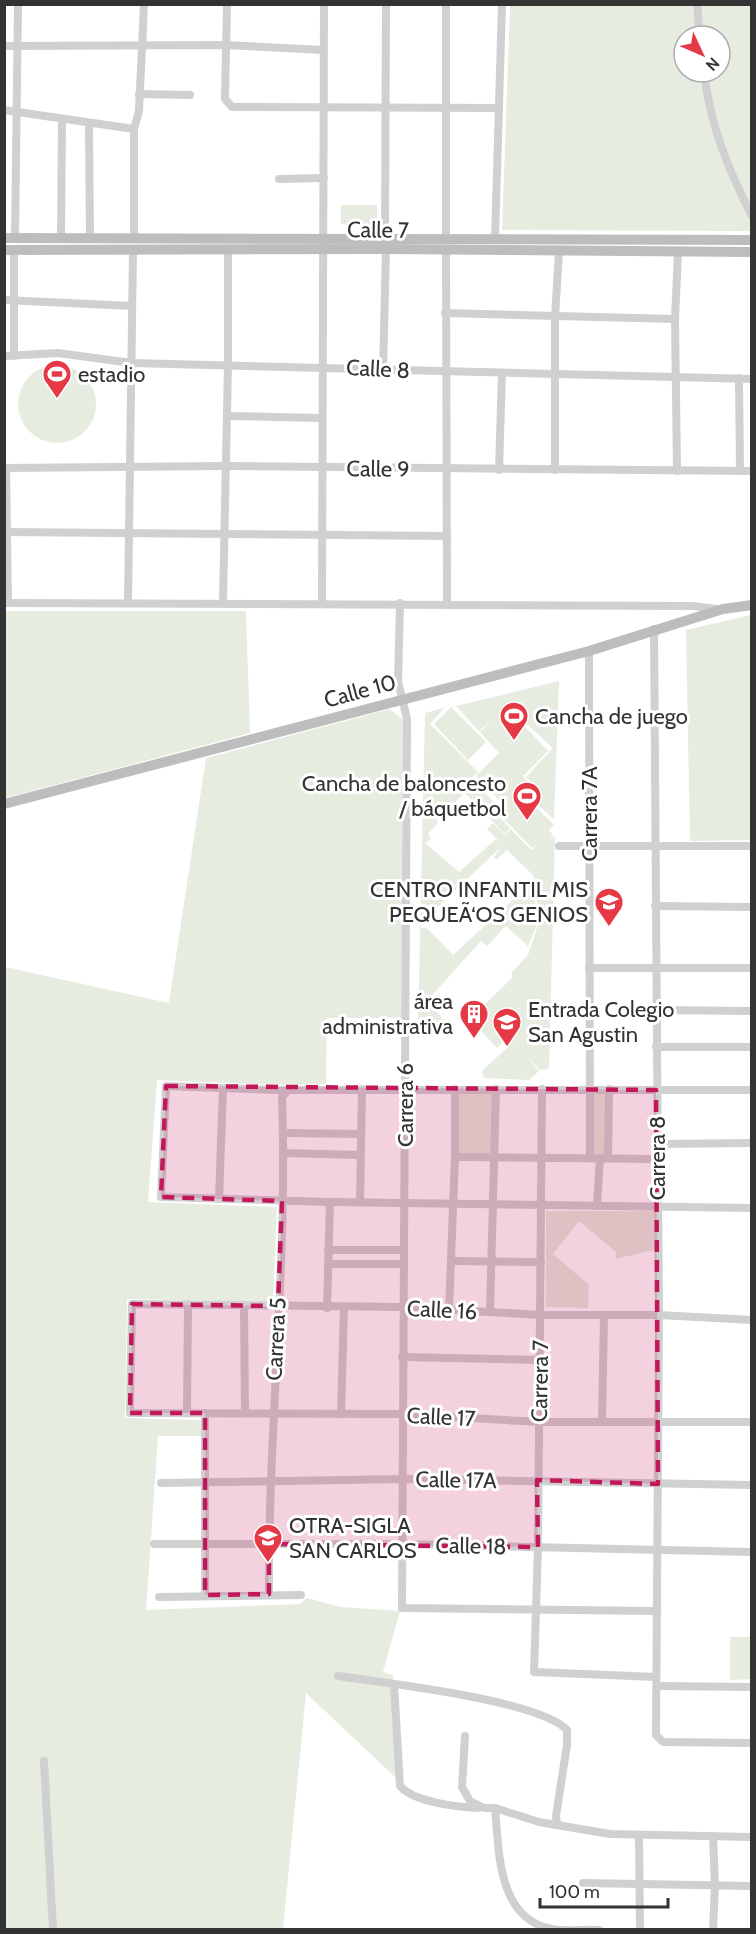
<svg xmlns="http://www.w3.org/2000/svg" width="756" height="1934" font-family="Cabin,sans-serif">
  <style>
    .green { fill: #e6ecdf; fill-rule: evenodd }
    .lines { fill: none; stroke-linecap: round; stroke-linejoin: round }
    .street { stroke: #d0d0d0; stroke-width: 8 }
    .secondary { stroke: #bdbdbd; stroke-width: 10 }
    .marked { fill: #c2185b; fill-opacity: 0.2; stroke: #c2185b; stroke-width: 4.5; stroke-dasharray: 12 8; stroke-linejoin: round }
    .labels { text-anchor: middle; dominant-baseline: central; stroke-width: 6; stroke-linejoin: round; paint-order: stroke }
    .street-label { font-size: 22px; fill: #333; stroke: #fff }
    .poi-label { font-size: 22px; fill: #333; stroke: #fff; text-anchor: start }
  </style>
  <rect width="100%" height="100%" fill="#fff"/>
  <g class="green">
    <path d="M510 5H751V231L502 230ZM684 36H720V72H684Z"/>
    <rect x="341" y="205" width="36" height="19"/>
    <circle cx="57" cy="404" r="39"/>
    <path d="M5 611H246L250 733 5 798Z"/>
    <path d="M751 615V840L690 841 686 630Z"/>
    <path d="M559 681 554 820 527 794 534 785 526 777 553 748 507 706 506 707 548 751 523 776 532 786 523 794 554 825 549 830 553 835 548 841 555 836 549 1069 540 1070 525 1054 539 1071 529 1080 484 1078 482 1071 513 1042 507 1037 497 1048 471 1020 473 1018 466 1011 472 1005 477 1010 480 1009 513 977 511 973 528 955 539 922 534 876 507 850 496 860 494 857 501 847 425 919 421 928H427L453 955 532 882 538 922 528 946 506 926 487 946 481 941 427 1001 451 1028H418L425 713 444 708 430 724 478 772 471 778 500 809 496 813 510 828 505 834 465 793 436 820 438 823 428 834 431 839 425 843 459 872 496 839 504 846 487 829 493 823 505 835 511 829 531 850 537 844 532 848 501 816 508 809 476 776 499 753 480 732 494 719 479 731 456 706Z"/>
    <path d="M451 707 486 742 468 760 434 724Z"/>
    <path d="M390 709 403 720 402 1018H327L326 1084 275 1085 157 1080 148 1202 277 1207 273 1302 127 1299 125 1418 202 1420 201 1436H158L146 1610 300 1604 307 1598 340 1607 400 1611 383 1672 393 1675 397 1779 306 1693 283 1929 5 1930V967L169 1003 206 758Z"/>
    <path d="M458 1091 493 1093V1154H458Z"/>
    <path d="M593 1091H608L607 1157H592Z"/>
    <path d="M546 1211H655L654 1250 615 1259 617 1253 579 1221 553 1254 589 1285 588 1308 546 1307Z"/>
    <path d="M730 1637H751V1679L730 1680Z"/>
  </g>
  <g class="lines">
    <g class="street">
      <path d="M227 4 225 99 232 107 498 108"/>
      <path d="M697 4 700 36"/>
      <path d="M4 46 226 45 323 50"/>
      <path d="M704 72C710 125 728 169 752 216"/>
      <path d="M139 94 190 95"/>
      <path d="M4 110 134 129"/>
      <path d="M89 125 90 238"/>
      <path d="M279 179 324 178"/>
      <path d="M15 238 18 4"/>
      <path d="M61 238 62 120"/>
      <path d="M134 238V129L139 111 144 4"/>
      <path d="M385 238 386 4"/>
      <path d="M446 238V4"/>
      <path d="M495 239 502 4"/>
      <path d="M14 250V356"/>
      <path d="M446 251 447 603"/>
      <path d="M4 300 132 306"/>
      <path d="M445 313 675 319"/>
      <path d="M4 356 58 353 132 363 752 379"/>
      <path d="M383 370 386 249"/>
      <path d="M739 378 740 471"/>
      <path d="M227 416 321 418"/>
      <path d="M4 468 226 466 752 471"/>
      <path d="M6 468 8 603"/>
      <path d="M499 470 502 373"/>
      <path d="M555 470V317L559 251"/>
      <path d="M677 471 675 319 678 251"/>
      <path d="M4 532 447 536"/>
      <path d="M4 603 693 606 717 609"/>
      <path d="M128 603 133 250"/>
      <path d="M223 603 228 364V249"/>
      <path d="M322 603 324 4"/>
      <path d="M400 603 398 681 407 719 402 1608 655 1611"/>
      <path d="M654 629 659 1315 656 1735 663 1742 752 1743"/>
      <path d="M589 651 590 1158"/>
      <path d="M559 846H752"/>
      <path d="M655 906 752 907"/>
      <path d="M589 968H752"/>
      <path d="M656 1010 752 1011"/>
      <path d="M656 1047H752"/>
      <path d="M542 1089 538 1547 534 1672 656 1677"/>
      <path d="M752 1090H275L166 1086 161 1197 330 1202 752 1208"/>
      <path d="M283 1133 361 1134"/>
      <path d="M657 1144 752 1143"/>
      <path d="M283 1153 360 1155"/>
      <path d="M455 1157 657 1159"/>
      <path d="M608 1158 609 1089"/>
      <path d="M219 1199 223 1088"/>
      <path d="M360 1202 362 1089"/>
      <path d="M597 1206 600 1158"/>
      <path d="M328 1250H403"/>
      <path d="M452 1261 541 1262"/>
      <path d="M328 1264H403"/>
      <path d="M244 1305 245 1413"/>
      <path d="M327 1308 330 1202"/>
      <path d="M449 1310 455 1157V1089"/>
      <path d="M490 1312 496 1089"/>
      <path d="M752 1320 659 1315H540L403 1307 132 1304 130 1405V1413L401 1414 539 1422H752"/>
      <path d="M402 1357 540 1360"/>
      <path d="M187 1412 188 1304"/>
      <path d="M341 1414 344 1308"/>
      <path d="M602 1422 604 1315"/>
      <path d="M161 1483 402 1479 752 1485"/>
      <path d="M154 1544H402L752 1552"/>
      <path d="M269 1594C268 1428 288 1262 282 1097L289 1089"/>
      <path d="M205 1595V1413"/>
      <path d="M159 1597 301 1595"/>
      <path d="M338 1676C384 1683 539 1700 567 1730V1745L556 1816 557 1825"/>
      <path d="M394 1684 400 1786C414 1802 457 1807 478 1808"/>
      <path d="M657 1686 752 1687"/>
      <path d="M465 1736 462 1787 470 1801 484 1808H495L539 1822 610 1834 752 1837"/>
      <path d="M44 1761 53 1930"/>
      <path d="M495 1808C499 1850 497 1919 552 1929 566 1932 584 1929 599 1930"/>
      <path d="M639 1835 640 1930"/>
      <path d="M583 1883 752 1886"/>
      <path d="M713 1930 715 1885 713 1836"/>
    </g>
    <g class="secondary">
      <path d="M4 238 752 240"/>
      <path d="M4 250 386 249 752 252"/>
      <path d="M4 804 589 651 723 609 752 605"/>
    </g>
  </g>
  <path class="marked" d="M166 1086 656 1090 658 1484 537 1480 538 1547 269 1544V1594L205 1595V1413H130L132 1304 278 1306 282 1201 161 1197Z"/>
  <defs>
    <g id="stadium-pin" transform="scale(1.5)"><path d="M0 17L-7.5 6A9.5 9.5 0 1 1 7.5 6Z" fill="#e63946" stroke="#fff"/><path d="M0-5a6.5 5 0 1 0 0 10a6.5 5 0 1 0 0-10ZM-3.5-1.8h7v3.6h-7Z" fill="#fff"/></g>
    <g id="school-pin" transform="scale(1.5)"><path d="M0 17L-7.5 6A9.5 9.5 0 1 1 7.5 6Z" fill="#e63946" stroke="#fff"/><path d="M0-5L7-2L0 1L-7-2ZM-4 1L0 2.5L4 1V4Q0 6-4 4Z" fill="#fff"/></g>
    <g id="building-pin" transform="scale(1.5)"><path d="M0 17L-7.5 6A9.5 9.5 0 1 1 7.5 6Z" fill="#e63946" stroke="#fff"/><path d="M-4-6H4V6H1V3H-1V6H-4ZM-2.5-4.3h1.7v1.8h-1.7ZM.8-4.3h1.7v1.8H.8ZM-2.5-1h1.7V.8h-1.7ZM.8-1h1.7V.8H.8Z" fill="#fff"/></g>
    <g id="university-pin" transform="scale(1.5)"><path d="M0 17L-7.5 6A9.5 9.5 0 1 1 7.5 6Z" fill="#e63946" stroke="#fff"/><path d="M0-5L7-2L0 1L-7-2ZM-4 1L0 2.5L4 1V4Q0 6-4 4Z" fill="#fff"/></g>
  </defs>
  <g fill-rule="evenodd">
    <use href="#stadium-pin" x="57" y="374"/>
    <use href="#stadium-pin" x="514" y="716"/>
    <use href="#stadium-pin" x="527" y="796"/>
    <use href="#school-pin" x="609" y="902"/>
    <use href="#building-pin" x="474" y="1014"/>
    <use href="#university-pin" x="507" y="1022"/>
    <use href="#school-pin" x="268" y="1538"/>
  </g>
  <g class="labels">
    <g class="street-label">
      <text transform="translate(378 230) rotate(1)">Calle 7</text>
      <text transform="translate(378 369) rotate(3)">Calle 8</text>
      <text transform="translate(378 469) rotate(1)">Calle 9</text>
      <text transform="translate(360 691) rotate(-15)">Calle 10</text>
      <text transform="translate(589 814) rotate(-90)">Carrera 7A</text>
      <text transform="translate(405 1105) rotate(-90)">Carrera 6</text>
      <text transform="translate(657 1158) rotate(-90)">Carrera 8</text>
      <text transform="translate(442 1310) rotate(3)">Calle 16</text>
      <text transform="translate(276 1339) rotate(-87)">Carrera 5</text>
      <text transform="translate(540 1381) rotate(-89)">Carrera 7</text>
      <text transform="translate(441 1417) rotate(3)">Calle 17</text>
      <text transform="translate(456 1480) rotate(1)">Calle 17A</text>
      <text transform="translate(471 1546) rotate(1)">Calle 18</text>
    </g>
    <g class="poi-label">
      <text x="78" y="374">estadio</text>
      <text x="535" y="716">Cancha de juego</text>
      <text x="506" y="783" text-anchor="end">Cancha de baloncesto<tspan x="506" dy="25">/ báquetbol</tspan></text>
      <text x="588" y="889" text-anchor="end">CENTRO INFANTIL MIS<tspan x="588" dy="25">PEQUEÃ‘OS GENIOS</tspan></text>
      <text x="453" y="1001" text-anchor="end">área<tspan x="453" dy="25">administrativa</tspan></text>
      <text x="528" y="1009">Entrada Colegio<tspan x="528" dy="25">San Agustin</tspan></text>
      <text x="289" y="1525">OTRA-SIGLA<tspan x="289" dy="25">SAN CARLOS</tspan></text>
    </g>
  </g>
  <rect width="756" height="1934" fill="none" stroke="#333333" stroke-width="12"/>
  <g transform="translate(702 54) rotate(134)"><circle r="28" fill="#ffffff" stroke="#adadad" stroke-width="1.5"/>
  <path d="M0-4.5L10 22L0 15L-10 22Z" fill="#e63946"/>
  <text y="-9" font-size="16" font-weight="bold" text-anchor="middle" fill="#333333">N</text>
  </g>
  <path d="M540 1898v9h128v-9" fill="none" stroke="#333333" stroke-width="3"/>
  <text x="549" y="1898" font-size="18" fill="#333333" stroke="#ffffff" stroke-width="4.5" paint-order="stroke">100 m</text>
</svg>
